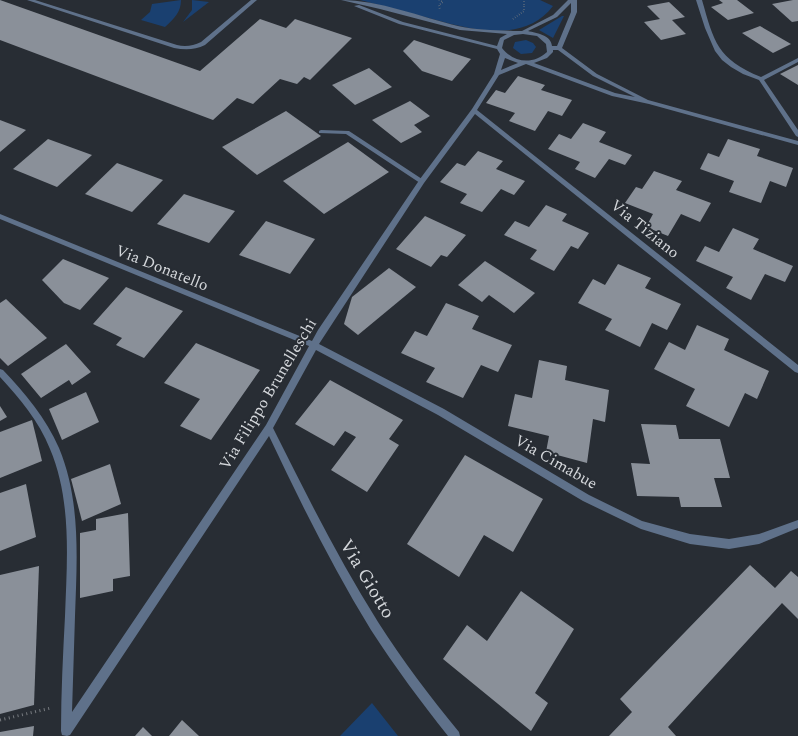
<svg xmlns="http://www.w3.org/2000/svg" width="798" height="736" font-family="Spectral,serif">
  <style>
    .green { fill: #1a4070 }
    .building { fill: #8a9099 }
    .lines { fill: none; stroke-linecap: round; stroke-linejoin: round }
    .path-far1 { stroke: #767a7f; stroke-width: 2; stroke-dasharray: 0.5 2; stroke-linecap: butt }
    .path { stroke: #767a7f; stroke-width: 3; stroke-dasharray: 1 3.5; stroke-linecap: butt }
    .lane { fill: #5f718a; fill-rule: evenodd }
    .street { fill: #5f718a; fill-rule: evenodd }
    .labels { text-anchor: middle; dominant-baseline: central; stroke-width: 4; stroke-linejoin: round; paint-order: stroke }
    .street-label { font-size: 16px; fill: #d3d6da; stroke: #282d34 }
    .near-street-label { font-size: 19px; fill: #d3d6da; stroke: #282d34 }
  </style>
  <rect width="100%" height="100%" fill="#282d34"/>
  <g class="green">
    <path d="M181 0C181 12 174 19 165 27L141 20 150 12 152 4Z"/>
    <path d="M192 0 209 2 183 22 192 10Z"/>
    <path d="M360 0H540L553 6C523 46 465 28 425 17 403 11 382 6 360 0Z"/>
    <path d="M562 16H564L553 38 539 30Z"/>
    <path d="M526 40 533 43 536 47 532 53 521 54 513 48 515 42Z"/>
    <path d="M372 703 398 736H340Z"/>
  </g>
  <g class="building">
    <path d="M0 0 200 71 260 19 286 28 295 19 352 38 310 80 304 77 297 84 280 79 253 104 237 98 213 120 0 40Z"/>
    <path d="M719 0H737L754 13 728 20 711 7 723 3Z"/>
    <path d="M793 0H798V21L792 22 772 4Z"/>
    <path d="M669 2 685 17 672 20 686 34 661 40 644 22 660 19 647 6Z"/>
    <path d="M760 26 791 44 773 53 742 33Z"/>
    <path d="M414 40 471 59 452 81 422 71 403 51Z"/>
    <path d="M798 65V85L780 74Z"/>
    <path d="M369 68 392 87 355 105 332 85Z"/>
    <path d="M518 76 545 85 541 90 572 100 562 116 548 111 535 131 509 121 515 113 486 103 496 90 505 93Z"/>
    <path d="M410 101 430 116 414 125 422 132 401 143 372 120Z"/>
    <path d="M286 111 321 136 257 175 222 147Z"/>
    <path d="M0 120 26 130 0 152Z"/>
    <path d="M583 123 606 132 599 142 632 155 625 165 609 159 595 178 575 169 580 162 548 149 559 134 571 139Z"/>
    <path d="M48 139 92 155 57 187 13 169Z"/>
    <path d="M728 139 760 149 757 156 793 168 786 187 770 181 761 203 729 192 734 181 700 169 708 153 719 157Z"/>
    <path d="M348 142 389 172 324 214 283 181Z"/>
    <path d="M478 151 503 161 496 169 525 181 514 195 501 189 482 212 460 203 467 194 440 182 457 163 465 166Z"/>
    <path d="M117 163 163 180 132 212 85 194Z"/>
    <path d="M654 171 682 181 676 190 711 203 700 222 681 214 668 236 646 227 653 214 625 203 636 187 642 189Z"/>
    <path d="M184 194 235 211 209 243 157 224Z"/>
    <path d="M546 205 567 214 562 221 589 233 578 249 571 246 554 271 530 259 537 250 504 235 515 221 529 227Z"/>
    <path d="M425 216 466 235 447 257 441 255 431 267 396 249Z"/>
    <path d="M266 221 315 239 290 274 239 255Z"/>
    <path d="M733 228 759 239 753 249 793 266 785 282 765 274 751 300 726 288 733 277 696 261 705 246 719 252Z"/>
    <path d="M63 259 109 278 80 310 64 303 42 280Z"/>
    <path d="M485 261 535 293 514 313 489 295 482 302 458 285Z"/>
    <path d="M618 264 651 278 645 288 681 304 667 330 652 323 640 347 605 330 612 319 578 303 593 279 605 285Z"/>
    <path d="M389 268 416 287 358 335 344 324 352 297Z"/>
    <path d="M126 287 183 311 144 358 116 345 122 338 93 324Z"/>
    <path d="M6 299 47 338 8 366 0 358V303Z"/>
    <path d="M446 303 479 316 472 329 512 345 498 372 481 365 463 398 426 382 435 368 401 353 415 331 427 336Z"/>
    <path d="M697 325 729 339 724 350 769 371 757 399 745 393 729 427 686 406 695 389 654 369 669 342 685 350Z"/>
    <path d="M196 343 260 370 211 440 180 426 200 399 164 383Z"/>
    <path d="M66 344 91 372 72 385 69 380 41 398 21 374Z"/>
    <path d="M539 360 567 366 565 380 609 390 605 422 593 419 587 463 546 452 549 436 508 426 515 394 532 398Z"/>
    <path d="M330 380 403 420 389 439 399 445 367 492 331 470 356 437 345 431 334 446 295 424Z"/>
    <path d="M86 392 99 422 62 440 49 409Z"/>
    <path d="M0 406 7 417 0 421Z"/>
    <path d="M32 420 42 461 0 478V432Z"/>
    <path d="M641 424 676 425 679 439H720L730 478H714L722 507H681L679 497 637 496 631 463 650 464Z"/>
    <path d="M465 455 543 499 513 552 484 535 459 577 407 544Z"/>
    <path d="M110 464 121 504 82 521 71 479Z"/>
    <path d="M26 484 36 537 0 551V493Z"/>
    <path d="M128 513 130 576 113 579V591L80 598V533L96 530V519Z"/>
    <path d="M750 565 775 588 791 571 798 577V619L782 603 668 727 676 736H609L632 712 620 699Z"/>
    <path d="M39 566 34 705 0 714V575Z"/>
    <path d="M521 591 574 629 535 693 548 703 531 731 443 659 467 625 487 641Z"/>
    <path d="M182 720 199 736H169Z"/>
    <path d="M34 726 33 736H0V732Z"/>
    <path d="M143 727 152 736H135Z"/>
  </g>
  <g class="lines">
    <g class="path-far1">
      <path d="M439 0 443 2 439 5 440 10"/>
      <path d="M513 19 524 11V0"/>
    </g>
    <path class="path" d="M0 720 51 708"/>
    <path class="lane" d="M321 130 349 131 425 181 422 183H420L346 134 319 133V131Z"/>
    <g class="street">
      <path d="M27 0H35L177 45C185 47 193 46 201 42L251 0H257L205 45C195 50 185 50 174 48Z"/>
      <path d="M341 0C379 0 421 17 458 26 475 30 495 30 513 31H522L553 15 568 0H577V12L562 48 597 74 648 100 798 141V145L649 104 612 96 526 64 499 75 477 110 798 365V373L795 372 475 114 424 183 319 344 444 409 589 495 642 521 690 534 729 539 759 534 798 520V528L759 544 729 549 690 544 641 529 583 501 438 415 316 350 273 428C306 494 339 560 378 622 403 661 430 697 459 732L460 736H448C421 702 395 667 371 630 333 568 300 502 269 436L70 735 67 736 62 735 61 731C61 693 63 654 65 616 67 561 72 501 50 449 39 421 20 399 0 377V369L3 370C25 393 46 418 59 448 81 501 77 560 75 616 74 648 73 680 72 712L266 425 309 346 0 219V214L312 341 318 330 420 179 472 109 494 74 500 54 497 49 399 24 354 6 359 5 403 22 497 46 500 38 507 34 460 30 380 9ZM571 3V12L557 46H552C551 35 537 33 528 31L557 17ZM523 34 537 36 546 44 547 52C533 65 514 63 502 48L504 40 514 35ZM553 50H558L593 76 635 97 615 93 534 63 547 58 553 52ZM505 58 518 63 501 70Z"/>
      <path d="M696 0H702C714 42 717 59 761 77L798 58V62L764 80 798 130V137L796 136 759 80 743 74 731 67 722 60 715 51 705 28Z"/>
    </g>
  </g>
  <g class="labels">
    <g class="street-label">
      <text transform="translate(645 229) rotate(39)">Via Tiziano</text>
      <text transform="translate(162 268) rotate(22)">Via Donatello</text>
      <text transform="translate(268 394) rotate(-59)">Via Filippo Brunelleschi</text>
      <text transform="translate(556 462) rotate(30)">Via Cimabue</text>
    </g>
    <g class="near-street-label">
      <text transform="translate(367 579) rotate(59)">Via Giotto</text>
    </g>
  </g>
</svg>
